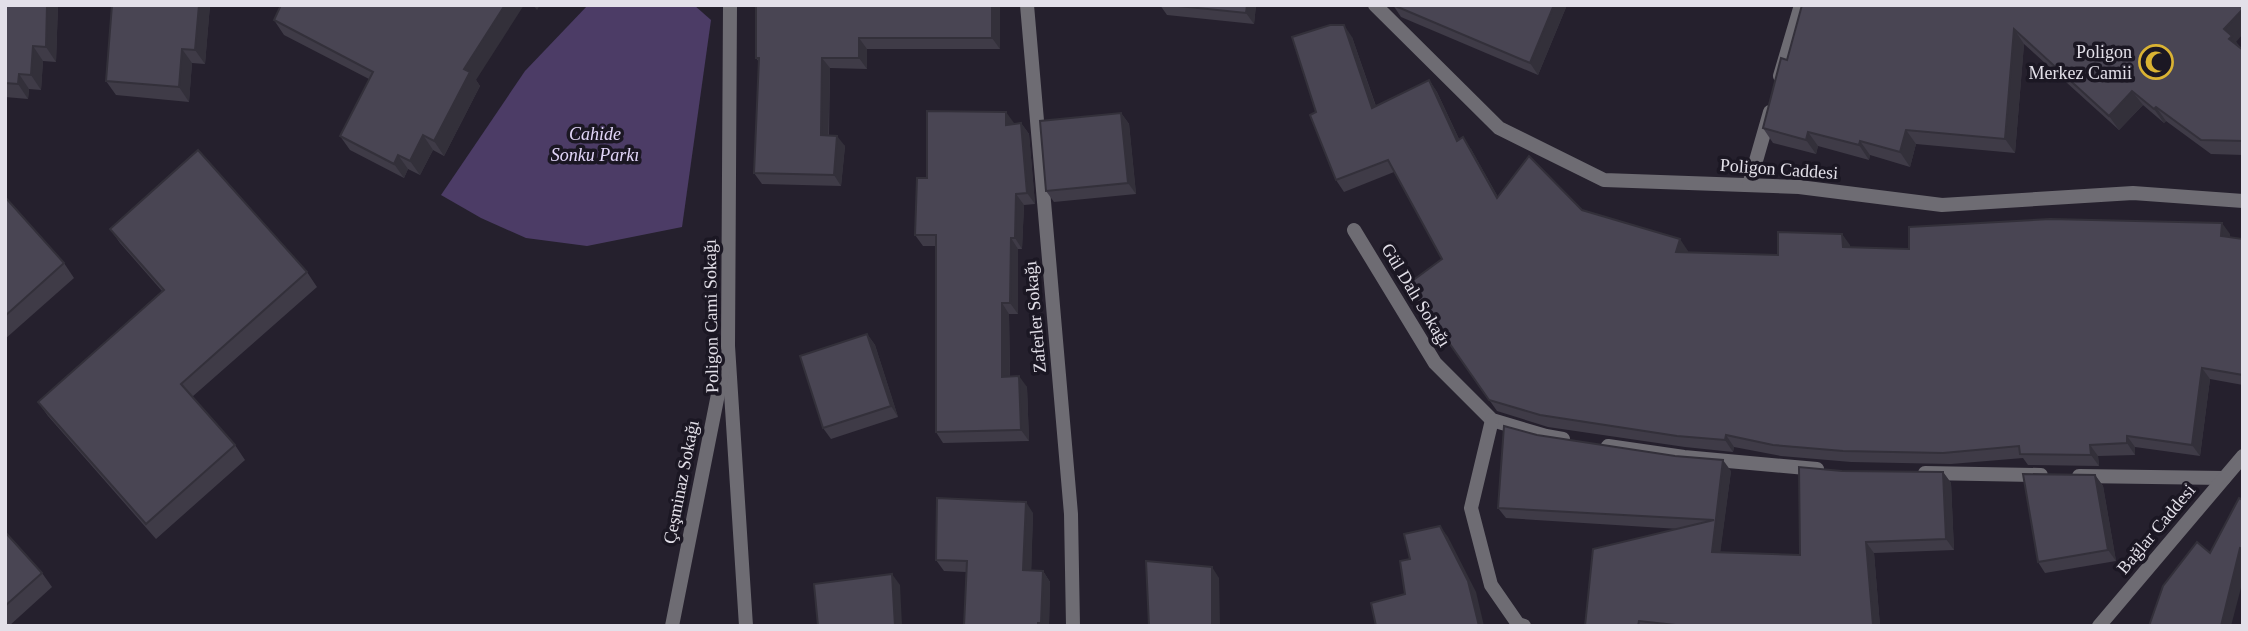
<svg xmlns="http://www.w3.org/2000/svg" width="2248" height="631" font-family="'Times New Roman',serif">
  <style>
    .green { fill: #4c3c66 }
    .lines { fill: none; stroke-linecap: round; stroke-linejoin: round }
    .street { stroke: #6e6c73; stroke-width: 14 }
    .wall { fill: #3f3b47 }
    .shaded-wall { fill: #33303a }
    .building { fill: #494553; stroke: #33303a; stroke-width: 2 }
    .labels { text-anchor: middle; dominant-baseline: central; stroke-width: 7; stroke-linejoin: round; paint-order: stroke }
    .poi-label { font-size: 18px; fill: #e3e0e9; stroke: #1b1723; text-anchor: end }
    .park-label { font-size: 18px; font-style: italic; fill: #e2d6f9; stroke: #1b1723 }
    .street-label { font-size: 18px; fill: #e3e0e9; stroke: #1b1723 }
  </style>
  <rect width="100%" height="100%" fill="#25202d"/>
  <path class="green" d="M588 5H694L711 20 682 227 587 246 526 238 481 218 441 195 525 71Z"/>
  <g class="lines">
    <g class="street">
      <path d="M730 5 728 346 746 626"/>
      <path d="M1027 5 1071 514 1073 626"/>
      <path d="M1375 5 1499 128 1604 180 1799 187 1942 205 2133 193 2243 201"/>
      <path d="M1780 76 1801 5"/>
      <path d="M1749 185 1770 112"/>
      <path d="M1354 230 1435 363 1492 420 1546 436 1563 439"/>
      <path d="M1492 420 1471 508 1491 585 1518 624 1524 626"/>
      <path d="M1608 446 1684 457 1817 469"/>
      <path d="M1925 473 2041 475"/>
      <path d="M2079 476 2224 478"/>
      <path d="M672 626 724 364"/>
      <path d="M2099 626 2243 456"/>
    </g>
  </g>
  <g class="wall">
    <path d="M5 5H58L56 62 43 61 41 90 29 89 28 99 5 97Z"/>
    <path d="M112 5H210L205 64 192 63 189 102 116 95 106 81Z"/>
    <path d="M1000 5V49H867V69L830 68 829 135 845 146 841 186 762 184 754 173 759 62 756 58Z"/>
    <path d="M1160 5H1256L1254 24 1167 15Z"/>
    <path d="M1393 5H1567L1538 75 1401 17Z"/>
    <path d="M1802 5 2236 42 2243 50V155L2211 154 2166 121 2164 123 2143 105 2119 130 2024 44 2015 153 1916 144 1910 167 1870 155 1869 160 1818 146 1816 154 1773 143 1763 128 1787 60Z"/>
    <path d="M274 20 476 80 480 86 444 156 433 150 420 175 408 169 404 178 350 150 340 136 369 79 284 35Z"/>
    <path d="M1352 37 1376 106 1429 80 1437 92 1459 139 1471 149 1498 197 1582 210 1688 251 1687 252 1778 255 1842 234 1850 247 1909 249 2230 234V237L2243 239V385L2210 379 2200 456 2135 447V455L2098 456 2099 466 2028 465 2023 458 1951 464 1851 462 1781 456 1734 447 1733 452 1685 447 1548 427 1497 411 1408 284 1442 259 1394 172 1344 192 1336 180 1316 112Z"/>
    <path d="M1121 113 1129 124 1136 194 1054 202 1046 191Z"/>
    <path d="M1014 123V124L1021 123 1029 134 1035 204 1024 205 1022 249H1018V314H1009L1010 376 1027 387 1029 441 943 443 936 432V246H923L915 235 927 178Z"/>
    <path d="M5 197 64 263 74 278 5 339Z"/>
    <path d="M110 229 307 272 317 287 192 397 235 445 245 460 156 539 48 416 38 402 162 291 120 243Z"/>
    <path d="M867 334 875 345 898 417 831 439 823 428Z"/>
    <path d="M1537 435 1731 471 1720 552 1800 555 1842 471 1943 472 1951 483 1954 550 1874 553 1880 626H1585L1679 529 1506 518 1498 508Z"/>
    <path d="M2095 475 2103 486 2116 561 2045 573 2038 562Z"/>
    <path d="M1033 513 1031 571H1043L1050 582 1049 626H964L966 572 944 571 936 560Z"/>
    <path d="M5 532 42 573 52 587 9 626H5Z"/>
  </g>
  <g class="shaded-wall">
    <path d="M47 5H58L56 62 46 47Z"/>
    <path d="M199 5H210L205 64 195 50Z"/>
    <path d="M505 5H524L476 80 480 86 444 156 434 141 464 69Z"/>
    <path d="M533 5H540L537 10Z"/>
    <path d="M992 5H1000V49L992 38Z"/>
    <path d="M1247 5H1256L1254 24 1246 13Z"/>
    <path d="M1554 5H1567L1538 75 1530 63Z"/>
    <path d="M2243 9V34L2236 42 2242 51 2229 39 2224 29Z"/>
    <path d="M1344 25 1352 37 1380 119 1372 108Z"/>
    <path d="M2014 29 2024 44 2015 153 2005 139Z"/>
    <path d="M859 38 867 49V69L859 58Z"/>
    <path d="M33 46 43 61 41 90 31 75Z"/>
    <path d="M182 49 192 63 189 102 179 87Z"/>
    <path d="M822 58 830 68 828 146 821 135Z"/>
    <path d="M19 74 29 89 28 99 18 84Z"/>
    <path d="M1429 80 1437 92 1465 152 1457 141Z"/>
    <path d="M2132 91 2143 105 2119 130 2109 116Z"/>
    <path d="M2156 107 2166 121 2164 123 2154 109Z"/>
    <path d="M1006 112 1014 123 1013 136 1006 125Z"/>
    <path d="M1121 113 1129 124 1136 194 1128 183Z"/>
    <path d="M1021 123 1029 134 1035 204 1027 193Z"/>
    <path d="M1906 130 1916 144 1910 167 1900 152Z"/>
    <path d="M1808 132 1818 146 1816 154 1806 140Z"/>
    <path d="M423 135 433 150 420 175 410 161Z"/>
    <path d="M837 136 845 146 841 186 834 175Z"/>
    <path d="M1463 137 1471 149 1505 210 1497 198Z"/>
    <path d="M1860 141 1870 155 1869 160 1859 145Z"/>
    <path d="M398 155 408 169 404 178 394 164Z"/>
    <path d="M1016 194 1024 205 1022 249 1015 238Z"/>
    <path d="M2222 223 2230 234 2229 248 2221 236Z"/>
    <path d="M1842 234 1850 245 1851 258 1843 247Z"/>
    <path d="M1011 238 1018 249V314L1010 303Z"/>
    <path d="M1680 239 1688 251 1684 263 1676 252Z"/>
    <path d="M1002 303 1009 314 1010 388 1002 377Z"/>
    <path d="M867 334 875 345 898 417 891 406Z"/>
    <path d="M2202 368 2210 379 2200 456 2192 445Z"/>
    <path d="M1019 376 1027 387 1029 441 1021 430Z"/>
    <path d="M1726 435 1734 447 1733 452 1725 440Z"/>
    <path d="M2127 436 2135 447V455L2127 443Z"/>
    <path d="M2090 445 2098 456 2099 466 2091 455Z"/>
    <path d="M1723 460 1731 471 1719 562 1712 552Z"/>
    <path d="M1943 472 1951 483 1954 550 1946 539Z"/>
    <path d="M2095 475 2103 486 2116 561 2108 550Z"/>
    <path d="M1026 502 1033 513 1031 581 1023 570Z"/>
    <path d="M1440 526 1448 537 1476 592 1484 626H1479Z"/>
    <path d="M1866 542 1874 553 1880 626 1873 625Z"/>
    <path d="M2240 548 2243 551V580L2231 626H2221Z"/>
    <path d="M1212 567 1219 578 1220 626H1212Z"/>
    <path d="M1043 571 1050 582 1049 626H1043L1041 623Z"/>
    <path d="M892 574 900 585 902 626H895Z"/>
  </g>
  <g class="building">
    <path d="M5 5H47L46 47 33 46 31 75 19 74 18 84 5 83Z"/>
    <path d="M112 5H199L195 50 182 49 179 87 106 81Z"/>
    <path d="M281 5H505L464 69 470 72 434 141 423 135 410 161 398 155 394 164 340 136 373 72 274 20Z"/>
    <path d="M756 5H992V38H859V58H822L821 135 837 136 834 175 754 173 759 58H756Z"/>
    <path d="M1169 5H1247L1246 13Z"/>
    <path d="M1393 5H1554L1530 63Z"/>
    <path d="M1802 5H2243V9L2224 29 2232 36 2229 39 2243 50V141L2201 140 2156 107 2154 109 2132 91 2109 116 2014 29 2005 139 1906 130 1900 152 1860 141 1859 145 1808 132 1806 140 1763 128 1781 58 1787 60Z"/>
    <path d="M1330 25H1344L1372 108 1429 80 1457 141 1463 137 1497 198 1529 156 1582 210 1680 239 1676 252 1778 255V232L1842 234 1843 247 1909 249V227L2050 219 2222 223 2221 236 2243 239V375L2202 368 2192 445 2127 436V443L2090 445 2091 455 2020 454 2019 446 1943 453 1843 451 1773 445 1726 435 1725 440 1677 436 1540 415 1489 400 1408 284 1442 259 1388 160 1336 180 1310 115 1316 112 1292 37Z"/>
    <path d="M927 111 1006 112V125L1021 123 1027 193 1016 194 1015 238H1011L1010 303H1002V377L1019 376 1021 430 936 432V235H915L917 178H927Z"/>
    <path d="M1121 113 1128 183 1046 191 1040 121Z"/>
    <path d="M198 150 307 272 181 384 235 445 146 524 38 402 164 290 110 229Z"/>
    <path d="M5 197 64 263 5 316Z"/>
    <path d="M867 334 891 406 823 428 800 356Z"/>
    <path d="M1504 426 1537 435 1675 456 1723 460 1712 552 1800 555 1799 467 1842 471 1943 472 1946 539 1866 542 1873 625 1685 626 1639 621 1638 626H1585L1593 549 1714 520 1498 508Z"/>
    <path d="M2023 474 2095 475 2108 550 2038 562Z"/>
    <path d="M937 498 1026 502 1023 570 1043 571 1041 623H1038V626H964L967 561 936 560Z"/>
    <path d="M2239 498 2243 500V549L2240 548 2221 626H2149L2163 586 2197 542 2210 553Z"/>
    <path d="M1440 526 1468 581 1479 626H1376L1371 603 1405 594 1400 561 1410 559 1404 534Z"/>
    <path d="M5 532 42 573 5 606Z"/>
    <path d="M1146 561 1212 567V626H1149Z"/>
    <path d="M892 574 895 626H818L814 584Z"/>
  </g>
  <defs>
    <g id="mosque-ring" transform="scale(1.75)"><circle r="9.5" fill="#1b1723" stroke="#dab333" stroke-width="1.5"/><path d="M3.5-4.9A6 6 0 1 0 3.5 4.9A5 5 0 1 1 3.5-4.9Z" fill="#dab333"/></g>
  </defs>
  <g fill-rule="evenodd">
    <use href="#mosque-ring" x="2156" y="62"/>
  </g>
  <g class="labels">
    <g class="poi-label">
      <text x="2132" y="52">Poligon<tspan x="2132" dy="21">Merkez Camii</tspan></text>
    </g>
    <g class="park-label">
      <text x="595" y="134">Cahide<tspan x="595" dy="21">Sonku Parkı</tspan></text>
    </g>
    <g class="street-label">
      <text transform="translate(1779 169) rotate(4)">Poligon Caddesi</text>
      <text transform="translate(1416 295) rotate(59)">Gül Dalı Sokağı</text>
      <text transform="translate(711 316) rotate(-91)">Poligon Cami Sokağı</text>
      <text transform="translate(1035 317) rotate(-95)">Zaferler Sokağı</text>
      <text transform="translate(681 482) rotate(-79)">Çeşminaz Sokağı</text>
      <text transform="translate(2156 529) rotate(-50)">Bağlar Caddesi</text>
    </g>
  </g>
  <rect width="2248" height="631" fill="none" stroke="#e3e0e9" stroke-width="14"/>
</svg>
